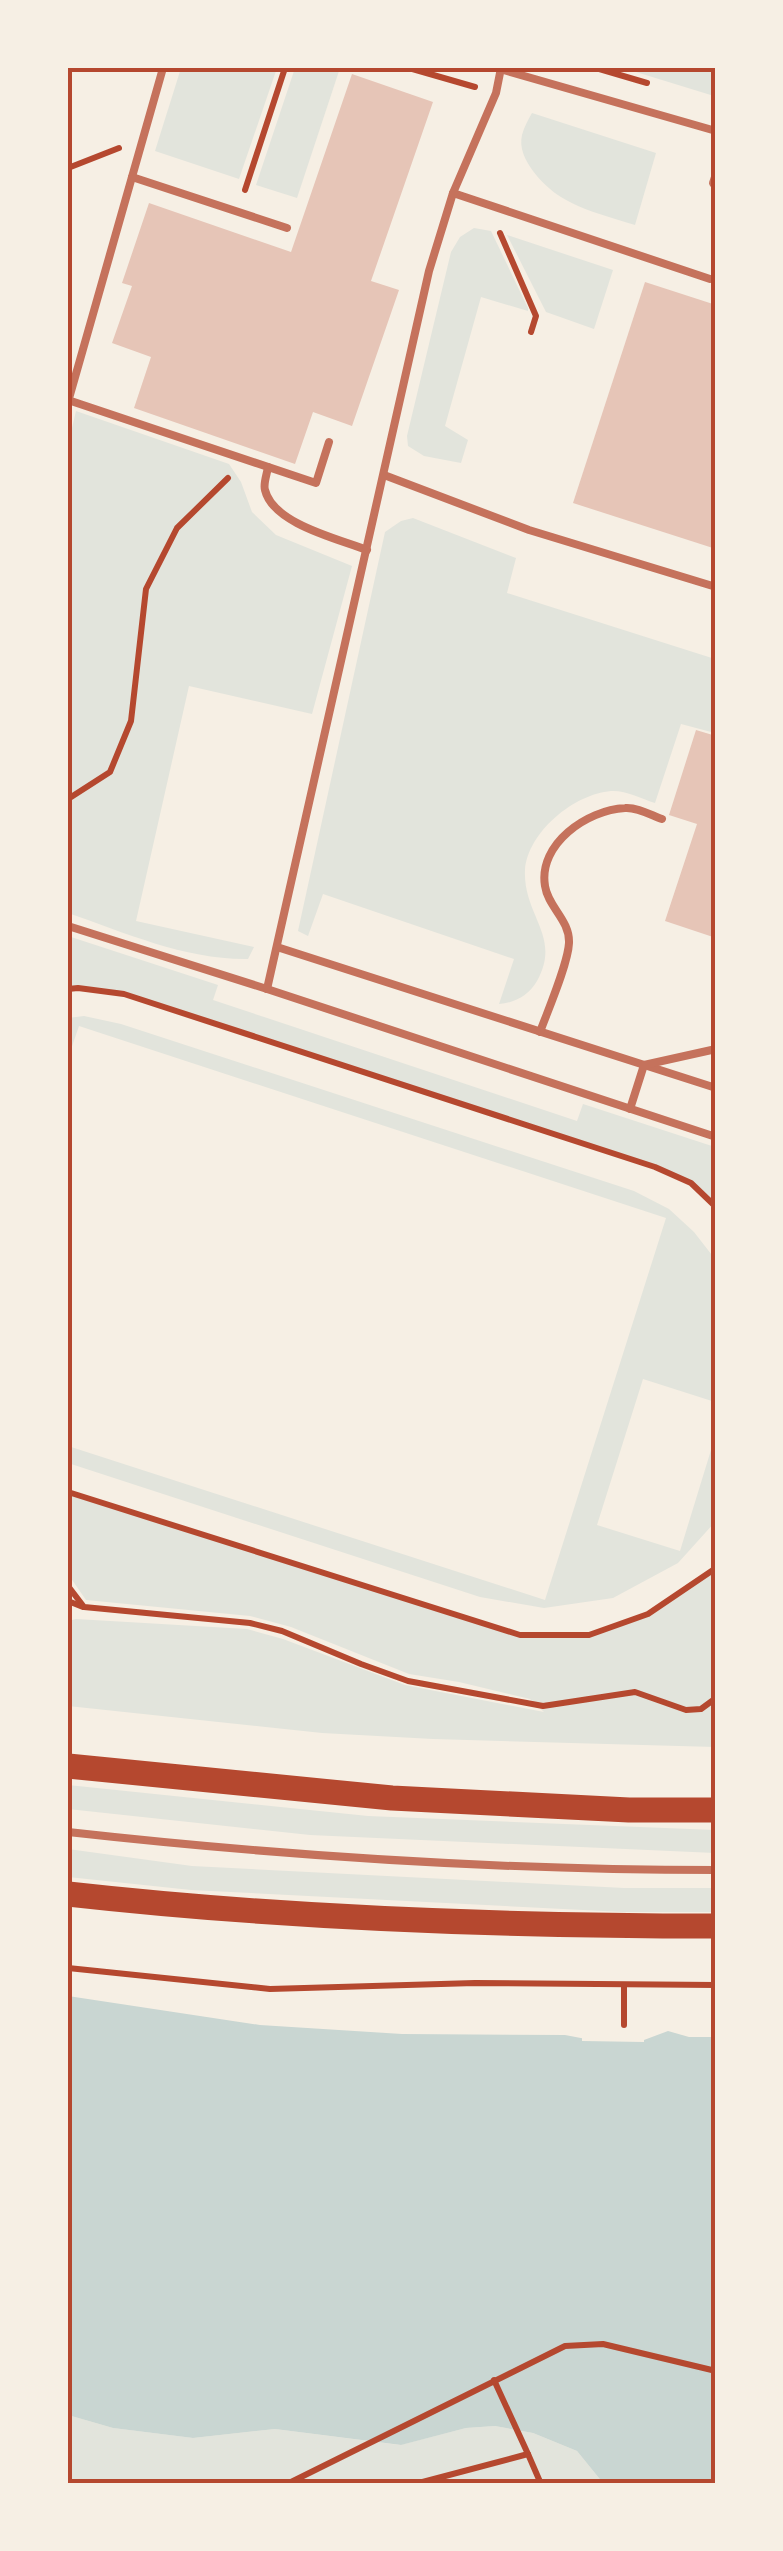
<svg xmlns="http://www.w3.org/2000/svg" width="783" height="2551" font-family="Cabin,sans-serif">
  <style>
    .green { fill: #e2e4dc }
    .water { fill: #c9d6d2 }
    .pier { fill: #f6efe4 }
    .building { fill: #e6c5b7 }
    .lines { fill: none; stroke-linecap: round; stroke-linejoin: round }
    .path { stroke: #b5482f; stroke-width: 6 }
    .service { stroke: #c5725c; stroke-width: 8 }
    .primary { stroke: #b5482f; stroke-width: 25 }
    .neatline { fill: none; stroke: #b5482f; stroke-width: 4 }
  </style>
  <rect width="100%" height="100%" fill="#f6efe4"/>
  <g class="green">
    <path d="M181 68H277L239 179 155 151Z"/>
    <path d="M295 68H340L297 198 256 185Z"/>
    <path d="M623 68H715V93L714 96Z"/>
    <path d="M532 113 656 153 635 225C595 212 559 206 533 171 525 160 519 148 522 135 524 127 528 120 532 113Z"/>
    <path d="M474 228 491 231 528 308V311L481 297 445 426 468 440 461 463 424 456 408 446 407 436 451 252 460 237Z"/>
    <path d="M507 235 613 270 594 329 546 312Z"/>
    <path d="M76 411 229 464 241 482 252 512 276 535 352 566 312 714 189 686 136 921 254 947 248 959C186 960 126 933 68 913V445Z"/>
    <path d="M413 518 516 558 507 593 715 659V733L681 724 655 803C642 799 625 790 611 791 574 794 528 832 525 870 523 916 562 936 537 981 529 995 515 1003 499 1004L514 959 323 894 308 936 298 931 385 532 401 521Z"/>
    <path d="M68 936 218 985 213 1000 577 1121 583 1104 715 1147V1207L691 1183 655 1167 124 994 68 989Z"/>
    <path d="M84 1016 121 1024 634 1191 669 1209 694 1232 715 1259V1402L643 1379 597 1525 680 1551 715 1437V1522L678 1563 613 1598 544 1608 480 1597 68 1463V1446L545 1600 666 1218 79 1026 68 1058V1018Z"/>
    <path d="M68 1492 520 1635H589L648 1614 715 1568V1747L433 1739 322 1733 68 1706V1621L76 1619 247 1629 283 1639 405 1685 544 1712 530 1699 459 1682 409 1674 291 1627 250 1616 86 1600 68 1574Z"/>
    <path d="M68 1785 368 1816 715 1830V1853L310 1835 68 1809Z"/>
    <path d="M68 1849 192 1866 624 1888H715V1912H623L191 1890 68 1877Z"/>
    <path d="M68 2415 113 2428 193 2438 275 2429 400 2445 466 2428 495 2426 533 2433 577 2451 603 2483H68Z"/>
  </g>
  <path class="water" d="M68 1996 260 2025 402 2034 565 2035 586 2039 644 2040 668 2031 689 2037H715V2483H603L577 2451 533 2433 495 2426 466 2428 401 2445 275 2429 193 2438 113 2428 68 2415Z"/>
  <path class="pier" d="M582 2033 644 2034V2042L582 2041Z"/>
  <g class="building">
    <path d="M352 74 433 102 371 281 399 290 352 426 313 412 295 464 134 408 151 357 112 343 132 286 122 283 149 203 291 252Z"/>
    <path d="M645 282 716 305V549L573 503Z"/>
    <path d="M696 730 716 736V938L665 921 697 824 669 815Z"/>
  </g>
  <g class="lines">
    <g class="path">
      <path d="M409 68 475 87"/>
      <path d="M596 68 647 83"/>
      <path d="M68 168 119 148"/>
      <path d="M245 190 285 68"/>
      <path d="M500 233 536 316 531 332"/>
      <path d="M68 799 110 772 131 721 146 589 177 528 228 478"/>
      <path d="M68 989 78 988 124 994 655 1167 691 1183 716 1207"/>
      <path d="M68 1492 520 1635H589L648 1614 716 1568"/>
      <path d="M68 1586 84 1607 250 1623 282 1631 361 1664 408 1681 543 1706 635 1692 686 1710 701 1709 716 1698"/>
      <path d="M68 1601 83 1607"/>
      <path d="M68 1968 270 1989 475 1983 716 1985"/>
      <path d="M624 1985V2025"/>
      <path d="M494 2380 528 2454"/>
      <path d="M287 2484 565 2346 603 2344 716 2371"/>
      <path d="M415 2484 528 2454 541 2484"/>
    </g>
    <g class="service">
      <path d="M500 69 716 131"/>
      <path d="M716 174 713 183 716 187"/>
      <path d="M132 177 287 228"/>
      <path d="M453 193 710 279"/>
      <path d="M68 400 316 483 329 442"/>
      <path d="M68 402 163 68"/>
      <path d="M268 467C267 474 263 484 265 490 273 524 339 539 367 550"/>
      <path d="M384 475 529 530 716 587"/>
      <path d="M68 926 267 989 716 1137"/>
      <path d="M277 947 716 1088"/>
      <path d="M267 989 429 271 453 193 496 93 501 68"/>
      <path d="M540 1032C548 1010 568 964 569 943 570 920 548 907 545 886 538 844 587 810 625 808 637 807 651 815 662 819"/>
      <path d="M630 1109 644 1065 716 1049"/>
      <path d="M68 1832C283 1856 499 1870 716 1870"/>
    </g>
    <g class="primary">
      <path d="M68 1766 392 1798 629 1810H716"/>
      <path d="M68 1894C282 1918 499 1926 716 1926"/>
    </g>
  </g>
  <rect width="783" height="2551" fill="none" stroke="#f6efe4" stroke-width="140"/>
  <rect x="70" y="70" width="643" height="2411" class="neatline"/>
</svg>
